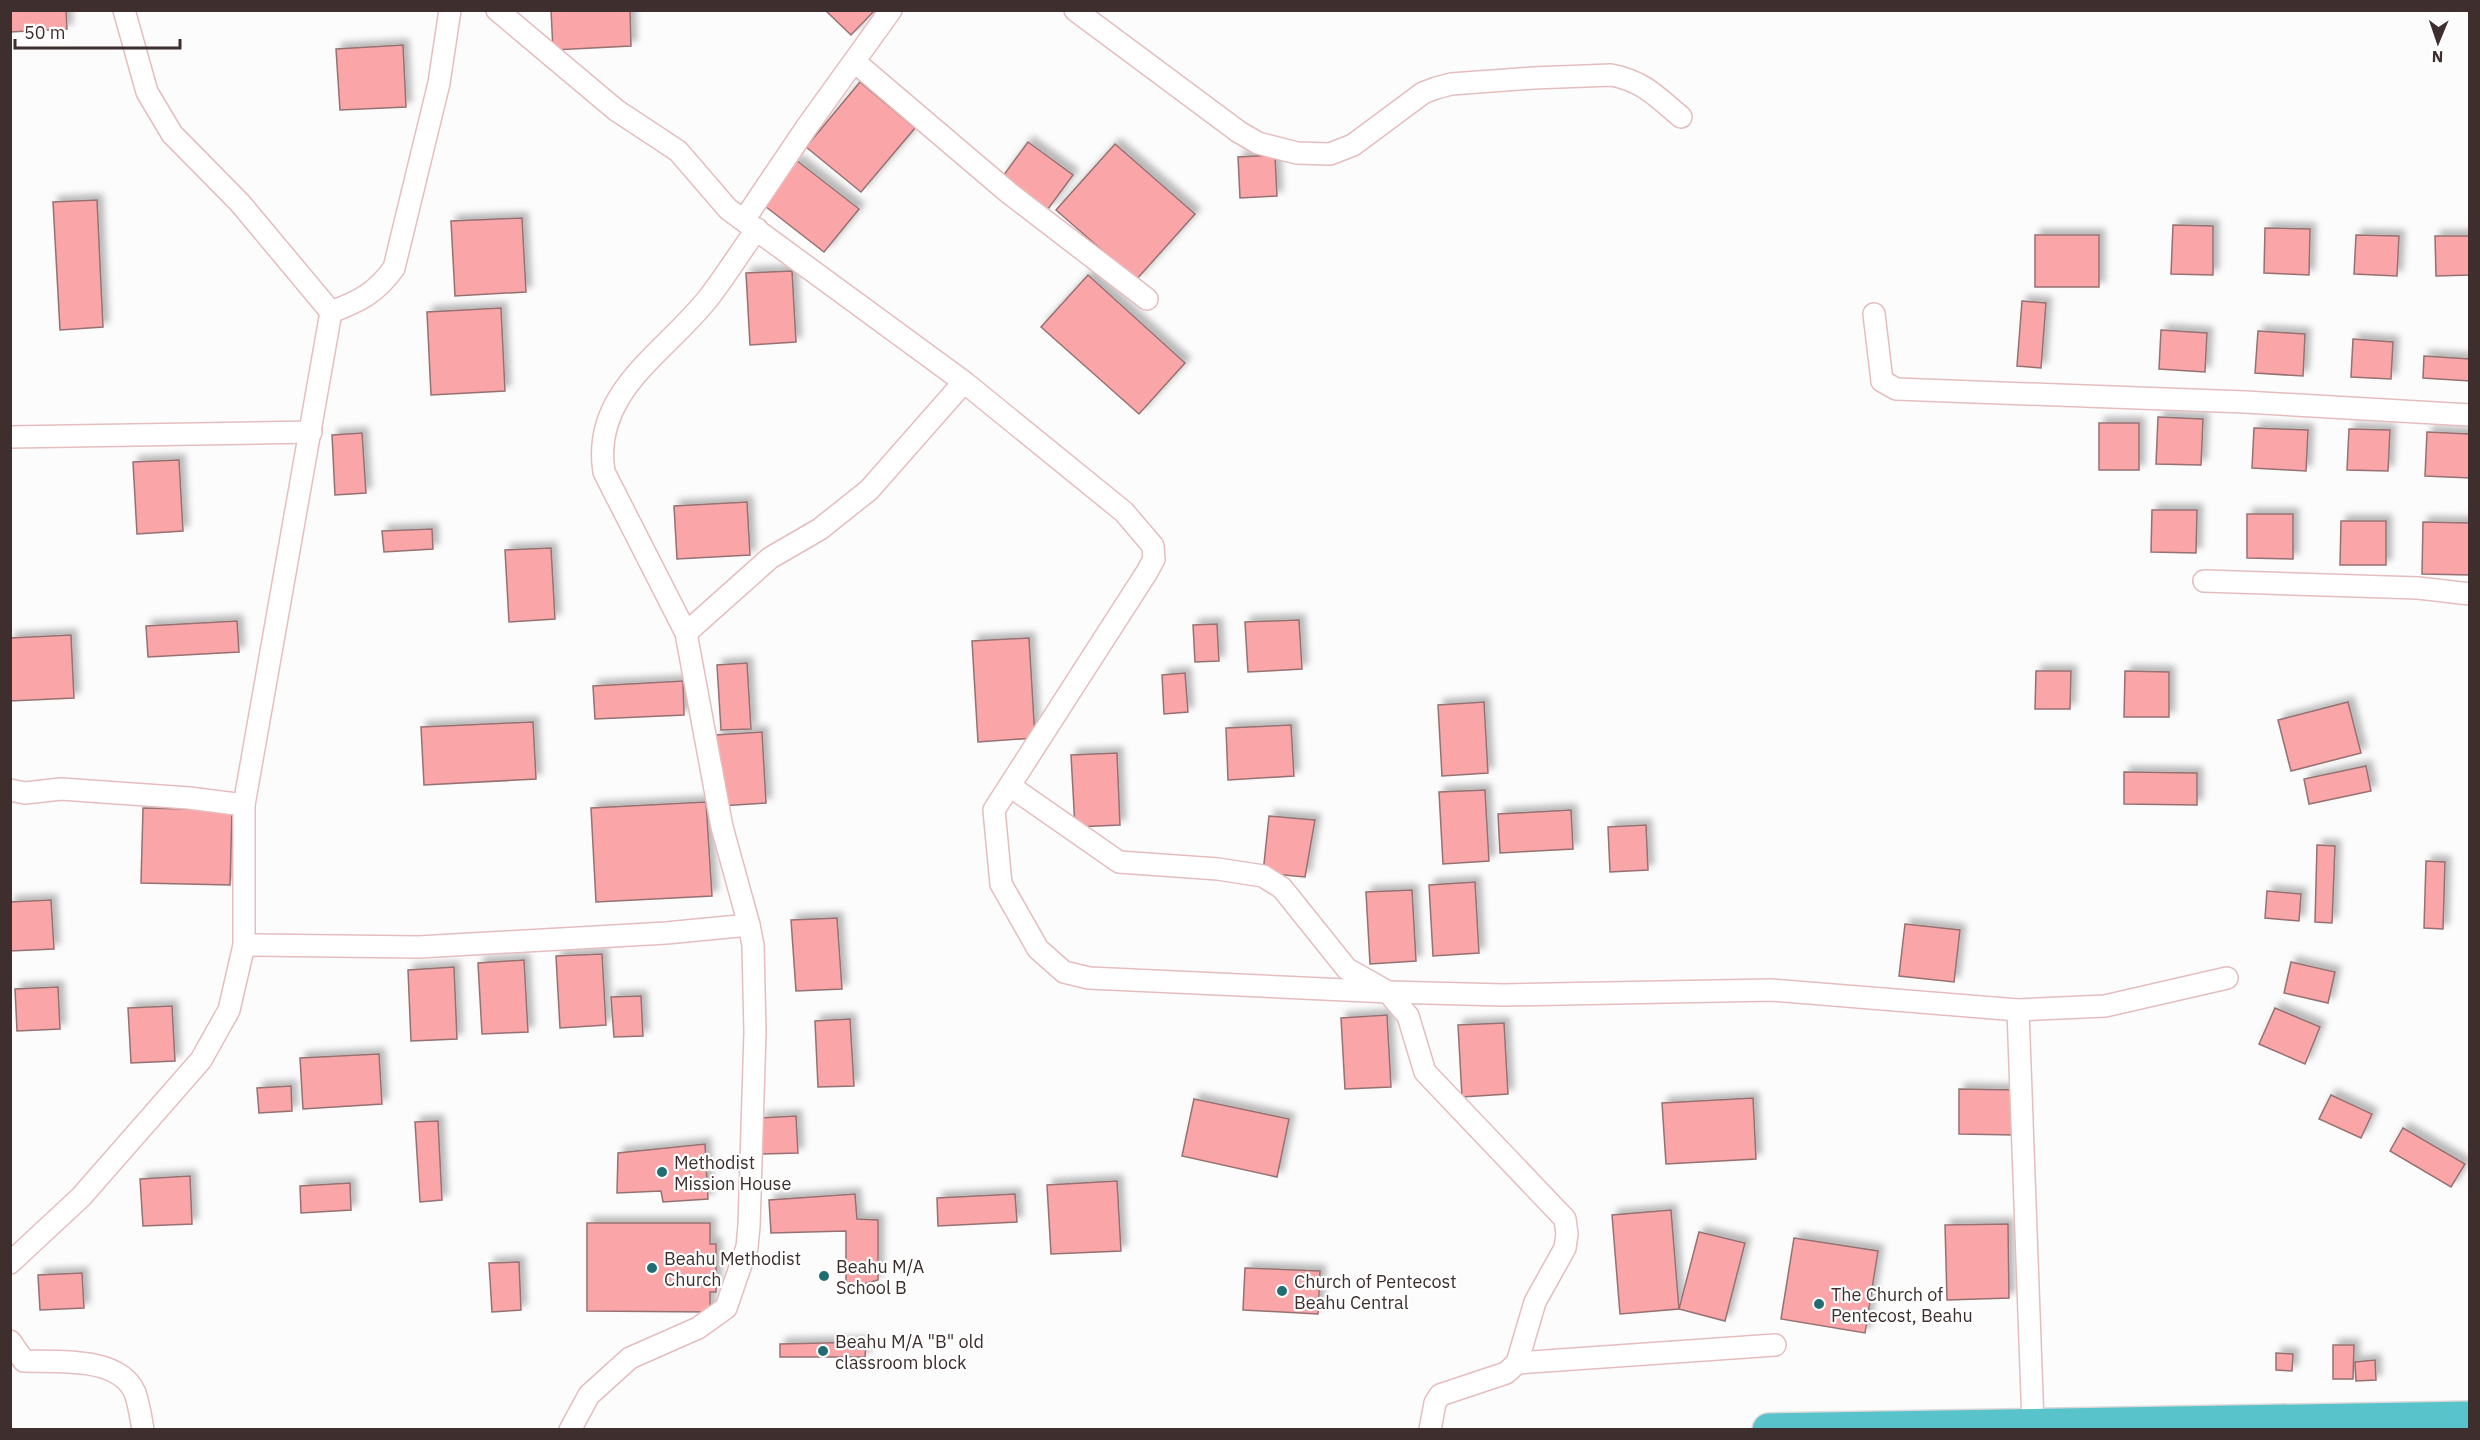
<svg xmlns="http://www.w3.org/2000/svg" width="2480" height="1440" font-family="'IBM Plex Sans',sans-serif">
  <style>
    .building { fill: #faa5a8; stroke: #967172; stroke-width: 1.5; filter: url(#shadow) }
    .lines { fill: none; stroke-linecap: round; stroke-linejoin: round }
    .street-casing { stroke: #e6bdbe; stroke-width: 24 }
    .highway-casing { stroke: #dcd9d9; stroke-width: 36 }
    .street { stroke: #fff; stroke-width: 21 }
    .highway { stroke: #58c3ca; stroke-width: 33 }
    .poi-dot { fill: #226d72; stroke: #fff; stroke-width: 2 }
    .labels { text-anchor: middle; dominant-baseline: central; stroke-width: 4.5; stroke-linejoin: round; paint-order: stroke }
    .poi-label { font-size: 18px; fill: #3e2e2e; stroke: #fff; text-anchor: start }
  </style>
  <defs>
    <filter id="shadow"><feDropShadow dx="5.5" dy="-5.5" stdDeviation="3" flood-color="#0004"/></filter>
  </defs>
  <rect width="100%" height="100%" fill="#fcfcfc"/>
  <g class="building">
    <path d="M10 10H66L67 29 10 32Z"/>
    <path d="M551 10H630L631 46 553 50Z"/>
    <path d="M825 10H875L851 35Z"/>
    <path d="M403 45 406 107 340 110 336 49Z"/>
    <path d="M860 82 915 128 861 192 806 147Z"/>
    <path d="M1028 142 1073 175 1048 209 1003 176Z"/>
    <path d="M1115 144 1195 214 1136 280 1056 210Z"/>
    <path d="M1275 155 1277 196 1240 198 1238 157Z"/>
    <path d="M796 160 859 209 824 252 761 203Z"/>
    <path d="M97 200 103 327 60 330 53 202Z"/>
    <path d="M522 218 526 292 455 296 451 221Z"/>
    <path d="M2173 225 2213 226V275L2171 274Z"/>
    <path d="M2265 228 2310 229 2309 275 2264 273Z"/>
    <rect x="2035" y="235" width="64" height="52"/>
    <path d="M2356 235 2399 236 2397 276 2354 274Z"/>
    <path d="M2435 236H2470V275L2436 276Z"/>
    <path d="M792 271 796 342 750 345 746 273Z"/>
    <path d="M1088 275 1185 363 1139 414 1041 327Z"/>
    <path d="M2022 301 2046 303 2041 368 2017 366Z"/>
    <path d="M501 308 505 391 431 395 427 312Z"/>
    <path d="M2161 330 2207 333 2205 372 2159 369Z"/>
    <path d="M2258 331 2305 334 2303 376 2255 373Z"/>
    <path d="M2353 339 2393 342 2391 379 2351 377Z"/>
    <path d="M2424 356 2470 359V381L2423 378Z"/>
    <path d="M2158 417 2203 419 2201 465 2156 464Z"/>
    <rect x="2099" y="423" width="40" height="47"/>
    <path d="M2254 428 2308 430 2306 471 2252 468Z"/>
    <path d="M2349 429 2390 430 2388 471 2347 470Z"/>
    <path d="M2427 432 2470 434V478L2425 476Z"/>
    <path d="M362 433 366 493 335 495 332 435Z"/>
    <path d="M179 460 183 531 137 534 133 462Z"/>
    <path d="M747 502 750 555 677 559 674 506Z"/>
    <path d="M2152 510H2197L2196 553 2151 552Z"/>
    <path d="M2247 514H2293V559L2247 558Z"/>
    <path d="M2341 521H2386V565H2340Z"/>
    <path d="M2423 522 2470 523V575L2422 574Z"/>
    <path d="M432 529 433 549 384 552 382 531Z"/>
    <path d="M551 548 555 619 509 622 505 550Z"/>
    <path d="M1299 620 1302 669 1248 672 1245 622Z"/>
    <path d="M237 621 239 652 148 657 146 626Z"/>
    <path d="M1217 624 1219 661 1195 662 1193 625Z"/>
    <path d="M71 635 74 698 10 701V638Z"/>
    <path d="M1029 638 1035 738 978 742 972 641Z"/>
    <path d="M747 663 751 729 721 730 717 665Z"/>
    <path d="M2036 671H2071L2070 709H2035Z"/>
    <path d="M2125 671 2169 672V717H2124Z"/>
    <path d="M1185 673 1188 712 1164 714 1162 675Z"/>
    <path d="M683 681 684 715 595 719 593 686Z"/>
    <path d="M1484 702 1488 773 1442 776 1438 705Z"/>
    <path d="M2348 702 2361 753 2291 771 2278 720Z"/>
    <path d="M533 722 536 779 424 785 421 727Z"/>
    <path d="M1291 725 1294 776 1228 780 1226 728Z"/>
    <path d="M762 732 766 803 720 806 716 735Z"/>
    <path d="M1117 753 1120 825 1075 827 1071 755Z"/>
    <path d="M2366 766 2371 791 2309 804 2304 779Z"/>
    <path d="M2124 772 2197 773V805L2124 804Z"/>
    <path d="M1485 790 1489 861 1443 864 1439 792Z"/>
    <path d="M706 802 712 896 596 902 591 808Z"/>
    <path d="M143 808 232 810 230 885 141 883Z"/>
    <path d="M1571 810 1573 849 1500 853 1498 814Z"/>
    <path d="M1269 816 1315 820 1305 877 1263 873Z"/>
    <path d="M1646 825 1648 870 1610 872 1608 827Z"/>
    <path d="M2317 845 2335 846 2332 923 2315 922Z"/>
    <path d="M2426 861 2445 862 2443 929 2424 928Z"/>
    <path d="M1475 882 1479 953 1433 956 1429 885Z"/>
    <path d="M1412 890 1416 961 1370 964 1366 892Z"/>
    <path d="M2267 891 2301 894 2299 921 2265 918Z"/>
    <path d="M51 900 54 949 10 951V902Z"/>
    <path d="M837 918 842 989 796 991 791 920Z"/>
    <path d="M1905 924 1960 930 1954 982 1899 976Z"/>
    <path d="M602 954 606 1025 560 1028 556 956Z"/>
    <path d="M524 960 528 1032 482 1034 478 963Z"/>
    <path d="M2291 962 2335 972 2328 1003 2284 993Z"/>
    <path d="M454 967 457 1039 411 1041 408 970Z"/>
    <path d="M58 987 60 1029 17 1031 15 989Z"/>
    <path d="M641 996 643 1036 614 1037 611 997Z"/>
    <path d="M172 1006 175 1061 131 1063 128 1008Z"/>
    <path d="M2275 1008 2320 1027 2305 1064 2259 1044Z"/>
    <path d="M1387 1015 1391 1087 1345 1089 1341 1018Z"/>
    <path d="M850 1019 854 1086 818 1087 815 1021Z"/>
    <path d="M1504 1023 1508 1094 1462 1097 1458 1025Z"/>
    <path d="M379 1054 382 1104 303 1109 300 1058Z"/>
    <path d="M291 1086 292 1111 259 1113 257 1088Z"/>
    <path d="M1959 1089 2016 1090 2015 1135 1959 1134Z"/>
    <path d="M2331 1095 2372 1114 2361 1138 2319 1119Z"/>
    <path d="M1753 1098 1756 1159 1666 1164 1662 1103Z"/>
    <path d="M1194 1099 1289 1119 1277 1177 1182 1156Z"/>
    <path d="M796 1116 798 1153 762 1154 760 1118Z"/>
    <path d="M438 1121 442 1200 420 1202 415 1122Z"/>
    <path d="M2403 1128 2465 1164 2451 1187 2390 1151Z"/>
    <path d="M705 1144 708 1199 663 1202 661 1191 617 1193 618 1153Z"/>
    <path d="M190 1176 192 1224 143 1226 140 1179Z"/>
    <path d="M1117 1181 1121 1251 1051 1254 1047 1185Z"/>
    <path d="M350 1183 351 1210 301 1213 300 1186Z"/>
    <path d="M855 1194 857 1219 878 1220V1280L846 1289V1231L771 1233 769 1200Z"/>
    <path d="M1015 1194 1017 1222 938 1226 937 1198Z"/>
    <path d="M1671 1210 1679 1309 1620 1314 1612 1215Z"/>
    <path d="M587 1223H710V1244H716V1292H710V1312L587 1311Z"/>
    <path d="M2008 1224 2009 1298 1947 1300 1945 1225Z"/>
    <path d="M1699 1232 1745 1243 1725 1321 1679 1309Z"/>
    <path d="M1794 1238 1878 1251 1865 1333 1781 1319Z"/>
    <path d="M519 1262 521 1310 492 1312 489 1263Z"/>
    <path d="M1245 1268 1320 1271 1318 1314 1243 1310Z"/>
    <path d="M82 1273 84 1308 40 1310 38 1275Z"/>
    <path d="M866 1342 865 1357H780V1344Z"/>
    <path d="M2333 1345H2354L2353 1379H2333Z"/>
    <path d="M2276 1353 2293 1354 2292 1371 2276 1370Z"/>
    <path d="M2375 1360 2376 1380 2356 1381 2355 1362Z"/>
  </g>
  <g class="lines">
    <g class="street-casing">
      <g id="street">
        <path d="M497 10 616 110 678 151 728 209 964 382 1124 512 1153 546 1154 559 1147 572 994 810 1001 884 1038 949 1064 972 1089 978 1388 992 1504 995 1771 990 2018 1010 2105 1006 2227 978"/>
        <path d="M1075 10 1239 132 1258 143 1297 153 1330 154 1353 145 1423 93 1436 88 1451 84 1533 78 1611 75C1643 81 1656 96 1681 117"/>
        <path d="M855 62 1009 193 1147 299"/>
        <path d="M744 220 806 128 891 10"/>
        <path d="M331 312C360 301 376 293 394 268L439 83 450 10"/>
        <path d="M1874 314 1882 381 1896 389 2245 402 2470 415"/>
        <path d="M10 437 311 432"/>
        <path d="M2204 581 2418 588 2470 594"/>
        <path d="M686 633 770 558 820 529 869 490 964 382"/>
        <path d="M1010 786 1119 862 1218 869 1263 876 1282 888 1347 969 1388 992 1408 1016 1425 1072 1565 1219 1567 1234 1565 1248 1535 1302 1517 1363 1506 1373 1440 1395 1435 1403 1430 1430"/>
        <path d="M10 790 25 793 61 789 189 798 244 805"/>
        <path d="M244 945 419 947 666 933 749 925"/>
        <path d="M2018 1010 2033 1424"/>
        <path d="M10 1263 81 1197 201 1060 229 1010 244 945V805L331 312 240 203 172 134 147 92 124 10"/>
        <path d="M10 1341 24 1361C57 1362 120 1356 135 1393 139 1404 141 1418 143 1430"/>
        <path d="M1517 1363 1775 1345"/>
        <path d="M570 1430 589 1395 630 1358 698 1328 726 1308 747 1247 749 1226 755 1032 753 945 749 925 722 827 686 633 604 472C591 391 667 352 710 296 726 275 741 251 757 229"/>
      </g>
    </g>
    <g class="highway-casing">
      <path id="highway" d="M1769 1430 2470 1418"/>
    </g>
    <use href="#street" class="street"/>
    <use href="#highway" class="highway"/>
  </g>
  <g class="poi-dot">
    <circle cx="662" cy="1172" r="6"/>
    <circle cx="652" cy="1268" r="6"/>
    <circle cx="824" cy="1276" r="6"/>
    <circle cx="1282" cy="1291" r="6"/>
    <circle cx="1819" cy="1304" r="6"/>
    <circle cx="823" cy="1351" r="6"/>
  </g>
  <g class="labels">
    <g class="poi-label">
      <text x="674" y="1162">Methodist<tspan x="674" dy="21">Mission House</tspan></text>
      <text x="664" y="1258">Beahu Methodist<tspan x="664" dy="21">Church</tspan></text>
      <text x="836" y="1266">Beahu M/A<tspan x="836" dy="21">School B</tspan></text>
      <text x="1294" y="1281">Church of Pentecost<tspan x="1294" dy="21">Beahu Central</tspan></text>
      <text x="1831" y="1294">The Church of<tspan x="1831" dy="21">Pentecost, Beahu</tspan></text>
      <text x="835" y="1341">Beahu M/A "B" old<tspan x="835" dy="21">classroom block</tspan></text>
    </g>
  </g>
  <rect width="2480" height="1440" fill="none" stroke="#3e2e2e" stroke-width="24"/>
  <g transform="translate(2438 42) rotate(182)" stroke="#ffffff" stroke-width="4.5" paint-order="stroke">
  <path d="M0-4.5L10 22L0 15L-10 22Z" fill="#3e2e2e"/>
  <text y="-9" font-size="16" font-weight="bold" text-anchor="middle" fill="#3e2e2e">N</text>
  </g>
  <path d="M15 39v9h165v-9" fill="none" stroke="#3e2e2e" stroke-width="3"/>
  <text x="24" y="39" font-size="18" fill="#3e2e2e" stroke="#ffffff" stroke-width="4.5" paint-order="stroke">50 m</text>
</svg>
